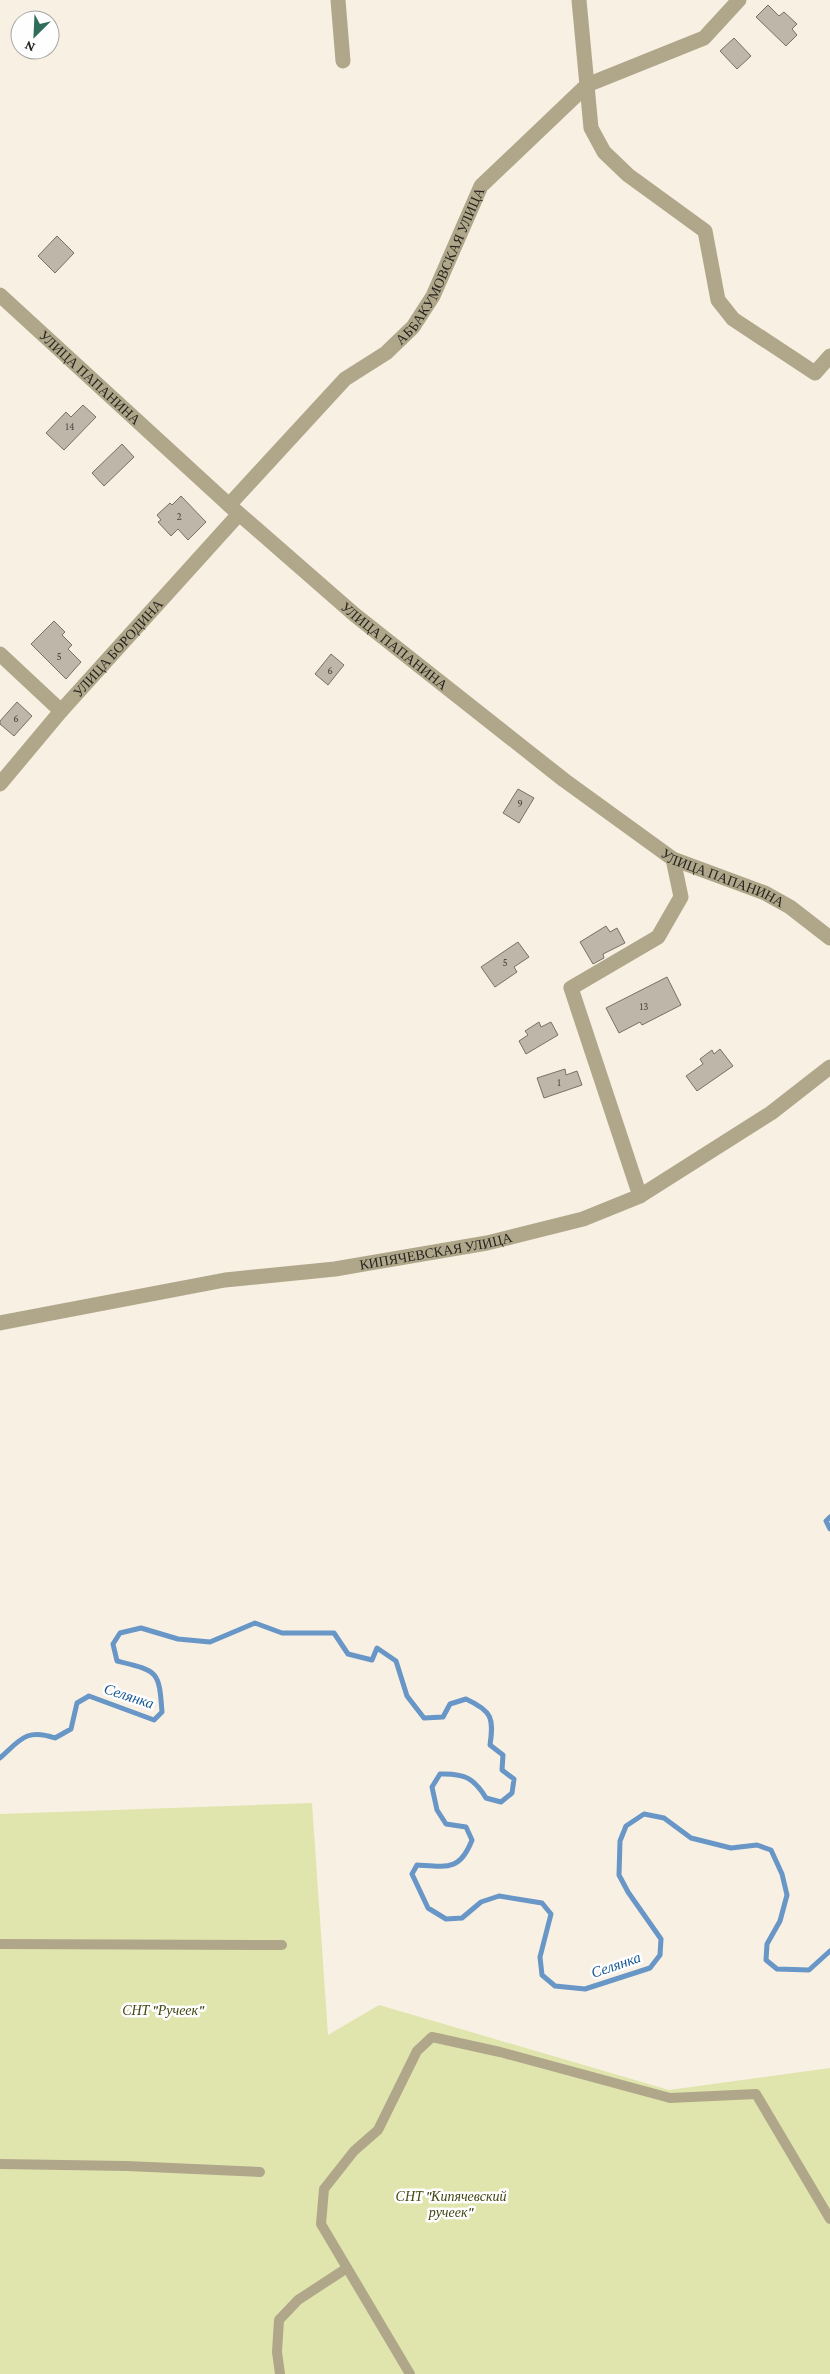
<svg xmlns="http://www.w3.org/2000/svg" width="830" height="2374" font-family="'Crimson Pro',serif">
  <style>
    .green { fill: #e0e5ae }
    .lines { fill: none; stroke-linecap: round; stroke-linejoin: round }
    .stream { stroke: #6896c7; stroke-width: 5 }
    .building { fill: #bfb6aa; stroke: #797066 }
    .lane { stroke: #b0a78b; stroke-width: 10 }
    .street { stroke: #b0a78b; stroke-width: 15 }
    .labels { text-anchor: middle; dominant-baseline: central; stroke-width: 5; stroke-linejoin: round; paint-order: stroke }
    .number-label { font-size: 11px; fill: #4e4942 }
    .street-label { font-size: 14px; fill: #282520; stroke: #fefefe }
    .park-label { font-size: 14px; font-style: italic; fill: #444612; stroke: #fefefe }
    .water-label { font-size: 15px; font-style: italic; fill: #155895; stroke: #fefefe }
  </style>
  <rect width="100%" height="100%" fill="#f8f0e3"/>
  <path class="green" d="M312 1803 328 2035 379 2005 669 2090 830 2068V2374H0V1814Z"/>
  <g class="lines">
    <g class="stream">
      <path d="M830 1517 826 1521 830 1529"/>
      <path d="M0 1758C20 1740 26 1728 55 1738L71 1729 77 1703 89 1696 154 1720 162 1712C159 1670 158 1671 117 1661L113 1644 120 1633 141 1628 178 1639 210 1642 255 1623 282 1633H334L348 1654 372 1660 377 1648 396 1661 407 1696 424 1718 443 1717 450 1704 466 1699C492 1711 494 1718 490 1745L503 1755 502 1770 514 1779 512 1793 501 1802 486 1798C474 1778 464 1773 440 1774L432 1787 437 1810 446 1824 466 1827 472 1840C460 1871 447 1867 417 1865L412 1874 428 1908 446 1919 462 1918 481 1902 499 1896 542 1903 551 1914 540 1957 542 1975 555 1986 585 1989 650 1968 660 1955 661 1939 628 1892 619 1875 620 1841 626 1826 644 1814 664 1818 691 1838 731 1848 757 1845 771 1850 782 1874 787 1895 780 1921 767 1944 766 1960 777 1969 809 1970 830 1951"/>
    </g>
  </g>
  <g class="building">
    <path d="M768 5 779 16 784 12 797 24 792 29 797 35 786 46 756 17Z"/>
    <path d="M734 38 751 56 737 69 720 51Z"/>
    <path d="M57 236 74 253 55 273 38 256Z"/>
    <path d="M83 405 96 417 64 450 46 433 66 412 71 417Z"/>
    <path d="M122 444 134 457 104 486 92 473Z"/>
    <path d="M181 496 206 522 188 540 178 529 171 536 158 522 161 520 157 515 170 503 172 505Z"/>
    <path d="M54 621 65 632 62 635 72 645 68 649 81 662 66 679 31 644Z"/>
    <path d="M331 654 344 665 328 685 315 674Z"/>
    <path d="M17 702 32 716 14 736 0 724V721Z"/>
    <path d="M518 789 534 798 519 823 503 813Z"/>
    <path d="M606 926 610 932 617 928 625 943 603 954 604 958 593 964 580 942Z"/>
    <path d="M518 942 529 957 514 967 517 972 495 987 481 967Z"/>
    <path d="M667 977 681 1005 642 1025 640 1022 619 1033 606 1008Z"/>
    <path d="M539 1022 541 1027 551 1022 558 1035 526 1054 519 1041 528 1035 525 1031Z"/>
    <path d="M720 1049 733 1066 697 1091 686 1076 703 1064 700 1059 712 1050 714 1054Z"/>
    <path d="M565 1069 566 1075 577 1071 582 1085 544 1098 537 1078Z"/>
  </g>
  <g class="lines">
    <g class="lane">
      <path d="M0 1944 282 1945"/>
      <path d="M0 2164 127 2166 260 2172"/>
      <path d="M280 2374 277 2352 279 2320 298 2300 347 2268"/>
      <path d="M410 2374 321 2224 324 2189 354 2151 378 2130 417 2051 432 2037 500 2052 670 2098 756 2094 830 2219"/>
    </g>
    <g class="street">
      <path d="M338 0 343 61"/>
      <path d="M579 0 591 128 604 152 628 175 705 231 718 300 733 319 815 373 830 356"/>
      <path id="s1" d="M0 295 229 505 355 615 564 780 673 859 765 893 790 907 830 938"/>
      <path id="s2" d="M229 505 345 379 386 353 413 327 433 296 481 186 587 85 704 38 739 0"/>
      <path d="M0 654 61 711"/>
      <path id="s3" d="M0 784 61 711 239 514"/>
      <path d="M640 1196 571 988 658 937 681 897 673 859"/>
      <path id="s4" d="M0 1323 225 1280 335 1269 487 1243 583 1219 640 1196 771 1113 830 1067"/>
    </g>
  </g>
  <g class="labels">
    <g class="number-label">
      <text x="70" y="426">14</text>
      <text x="179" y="516">2</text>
      <text x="59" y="656">5</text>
      <text x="330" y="670">6</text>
      <text x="16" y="718">6</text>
      <text x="520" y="803">9</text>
      <text x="505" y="962">5</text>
      <text x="644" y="1006">13</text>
      <text x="559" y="1082">1</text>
    </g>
    <g class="street-label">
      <text stroke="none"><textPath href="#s2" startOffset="324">АББАКУМОВСКАЯ УЛИЦА</textPath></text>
      <text stroke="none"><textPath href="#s1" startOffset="122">УЛИЦА ПАПАНИНА</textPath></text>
      <text stroke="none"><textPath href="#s1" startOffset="528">УЛИЦА ПАПАНИНА</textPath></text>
      <text stroke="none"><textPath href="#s3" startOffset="180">УЛИЦА БОРОДИНА</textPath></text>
      <text stroke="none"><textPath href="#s1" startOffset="932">УЛИЦА ПАПАНИНА</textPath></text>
      <text stroke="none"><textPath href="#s4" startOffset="442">КИПЯЧЕВСКАЯ УЛИЦА</textPath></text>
    </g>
    <g class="park-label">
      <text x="163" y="2010">СНТ "Ручеек"</text>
      <text x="451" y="2196">СНТ "Кипячевский<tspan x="451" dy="16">ручеек"</tspan></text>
    </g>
    <g class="water-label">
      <text transform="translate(129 1696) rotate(18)">Селянка</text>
      <text transform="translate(616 1965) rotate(-19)">Селянка</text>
    </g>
  </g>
  <g transform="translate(35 35) rotate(204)"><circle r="24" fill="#fefefe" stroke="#a8a7a5"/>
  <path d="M0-4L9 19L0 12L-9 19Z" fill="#306e5b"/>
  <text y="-8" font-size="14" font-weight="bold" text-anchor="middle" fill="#282520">N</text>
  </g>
</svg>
